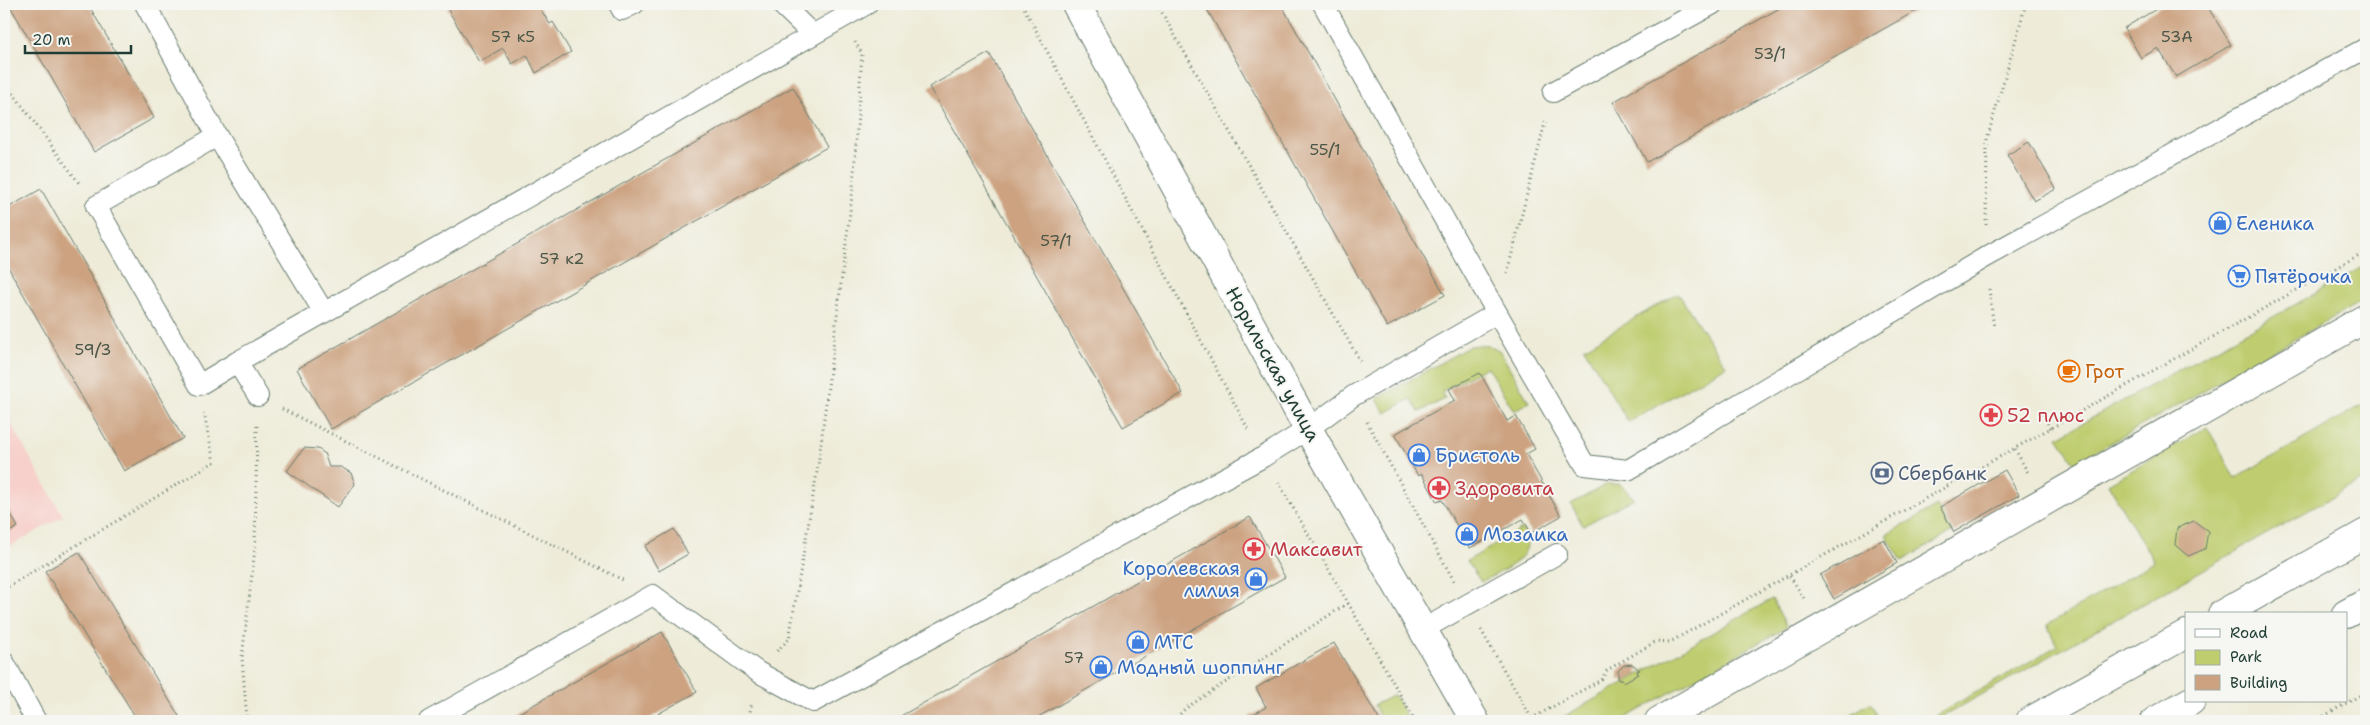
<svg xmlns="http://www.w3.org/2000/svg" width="2370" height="725" font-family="'Shantell Sans',sans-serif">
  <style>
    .built { fill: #f7d0cb }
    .green { fill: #bfcd6f; stroke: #6f8552 }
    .building { fill: #cca280 }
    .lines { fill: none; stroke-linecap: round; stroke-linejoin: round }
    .lane-casing { stroke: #677a6e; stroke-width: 22 }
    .street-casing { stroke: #677a6e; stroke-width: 30 }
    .secondary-casing { stroke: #677a6e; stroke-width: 30 }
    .primary-casing { stroke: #677a6e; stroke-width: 30 }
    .path { stroke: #677a6e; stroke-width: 3; stroke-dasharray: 1 4; stroke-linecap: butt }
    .lane { stroke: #fff; stroke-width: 20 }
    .street { stroke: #fff; stroke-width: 28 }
    .secondary { stroke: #fff; stroke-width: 28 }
    .primary { stroke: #fff; stroke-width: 28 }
    .labels { text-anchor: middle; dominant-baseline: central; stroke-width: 4; stroke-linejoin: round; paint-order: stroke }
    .number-label { font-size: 16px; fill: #4a5647 }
    .shop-label { font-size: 19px; fill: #366cbe; stroke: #f6f6f2; text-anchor: start }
    .street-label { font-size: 19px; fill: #1f3d34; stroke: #f6f6f2 }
    .food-label { font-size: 19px; fill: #c56008; stroke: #f6f6f2; text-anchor: start }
    .health-label { font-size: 19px; fill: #be3a42; stroke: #f6f6f2; text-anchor: start }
    .service-label { font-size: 19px; fill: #4e5e75; stroke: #f6f6f2; text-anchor: start }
  </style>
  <rect width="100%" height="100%" fill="#f6f6f2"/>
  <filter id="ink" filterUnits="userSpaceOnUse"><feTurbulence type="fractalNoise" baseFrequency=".02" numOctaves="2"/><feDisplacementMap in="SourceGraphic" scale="10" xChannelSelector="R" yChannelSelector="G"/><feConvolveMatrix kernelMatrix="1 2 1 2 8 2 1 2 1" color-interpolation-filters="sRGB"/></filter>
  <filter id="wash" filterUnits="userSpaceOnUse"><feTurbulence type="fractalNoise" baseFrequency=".0096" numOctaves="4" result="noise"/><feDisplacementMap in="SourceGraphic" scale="20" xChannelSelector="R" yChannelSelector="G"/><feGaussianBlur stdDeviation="1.12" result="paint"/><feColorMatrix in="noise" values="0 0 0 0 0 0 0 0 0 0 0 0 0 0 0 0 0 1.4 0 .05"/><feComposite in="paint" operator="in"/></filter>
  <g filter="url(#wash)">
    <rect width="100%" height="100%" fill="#eeecd9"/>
    <path class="built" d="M4 411 63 516 4 550Z"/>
    <g class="green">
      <path d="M2366 265V299L2075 463 2058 437Z"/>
      <path d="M1678 293 1726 366 1628 422 1584 348Z"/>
      <path d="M1481 345 1493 347 1500 351 1529 402 1514 411 1487 367 1442 391 1445 399 1419 412 1411 399 1385 413 1377 399 1470 346Z"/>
      <path d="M2366 403V478L1935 721H1926L2057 646 2047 625 2154 562 2108 484 2207 427 2236 478Z"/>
      <path d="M1607 484H1620L1634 498 1583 526 1571 504Z"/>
      <path d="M1937 506 1952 532 1902 561 1886 535Z"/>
      <path d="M1522 529C1542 557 1499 572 1481 582L1467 561Z"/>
      <path d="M1772 599 1787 627 1620 721H1556Z"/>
      <path d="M1394 695 1409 721H1382L1374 705Z"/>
      <path d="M1870 703 1881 721H1840Z"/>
    </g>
    <g id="blocks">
      <g class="building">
        <path d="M9 4H88L154 118 94 152Z"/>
        <path d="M454 4H537L550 24 553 22 571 52 536 73 527 55 512 64 503 48 479 62 447 8Z"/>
        <path d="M1204 4H1281L1445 295 1387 327Z"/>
        <path d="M1787 4H1928L1647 162 1613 102Z"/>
        <path d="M2165 4H2206L2231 45 2176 77 2158 48 2141 58 2124 28Z"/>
        <path d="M989 53 1183 393 1123 427 929 87Z"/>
        <path d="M793 87 827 147 331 429 297 369Z"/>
        <path d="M2029 142 2056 189 2034 201 2007 155Z"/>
        <path d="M41 189 183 438 124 471 4 260V210Z"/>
        <path d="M1480 373 1507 421 1516 416 1535 449 1526 454 1561 516 1531 533 1523 519 1470 548 1442 500 1437 502 1422 474 1418 476 1395 434 1455 400 1449 389Z"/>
        <path d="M304 448 318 449 324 453 329 467H341L351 473 355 484 338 507 287 471Z"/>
        <path d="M2005 470 2019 495 1954 532 1940 507Z"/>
        <path d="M4 502 18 527 4 535Z"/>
        <path d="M1250 517 1285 577 1031 721H892Z"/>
        <path d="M2194 521 2208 531 2205 549 2188 556 2175 545 2177 528Z"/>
        <path d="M674 529 688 554 659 571 645 546Z"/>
        <path d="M1884 539 1897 563 1834 599 1820 575Z"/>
        <path d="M79 552 182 721H138L45 571Z"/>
        <path d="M662 632 697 692 645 721H505Z"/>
        <path d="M1334 643 1380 721H1252L1249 717 1266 707 1256 688Z"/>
        <path d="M1632 664 1640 670 1637 671 1638 674 1624 682 1622 679 1618 680V671L1624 665Z"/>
      </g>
    </g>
  </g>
  <g filter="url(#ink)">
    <use href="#blocks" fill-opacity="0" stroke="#677a6e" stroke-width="1"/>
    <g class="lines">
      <g class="lane-casing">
        <g id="lane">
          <path d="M145 4 217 136 323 311"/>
          <path d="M619 4 622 10 634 4"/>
          <path d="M781 4 811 33"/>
          <path d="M1323 4 1497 313 1585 465 1628 470 1986 257 2366 48"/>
          <path d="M1553 92 1713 4"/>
          <path d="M217 136 96 206 199 385 237 362"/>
          <path d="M258 396 237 362 867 4"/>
          <path d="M1422 630 1557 554"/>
          <path d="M4 662 36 721"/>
          <path d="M429 721 653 595 758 672 813 702 1263 457 1308 429 1353 396 1497 313"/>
        </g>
      </g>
      <g class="street-casing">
        <path id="street" d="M1659 721 2366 318"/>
      </g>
      <g class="secondary-casing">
        <path id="secondary" d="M1076 4 1308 429 1475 721"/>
      </g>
      <g class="primary-casing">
        <g id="primary">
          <path d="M2222 614 2366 533"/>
          <path d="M2346 614 2366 603"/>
          <path d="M2030 721 2186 634"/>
          <path d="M2155 721 2191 701"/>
        </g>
      </g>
      <g class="path">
        <path d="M1022 4 1249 431"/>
        <path d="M1157 4 1360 361"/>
        <path d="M4 81 79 183"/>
        <path d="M1986 225 1987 139 2026 4"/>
        <path d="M1507 273 1546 119"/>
        <path d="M1989 289 1994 328"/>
        <path d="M282 409 623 580"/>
        <path d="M2040 410 2051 429"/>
        <path d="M1367 422 1454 581"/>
        <path d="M2015 449 2028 473"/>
        <path d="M1790 576 1805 600"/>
        <path d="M4 589 214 462 204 413"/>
        <path d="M1348 603 1415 721"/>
        <path d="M1481 630 1532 719"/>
        <path d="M777 651 789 639 818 466 853 188 862 54 855 42"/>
        <path d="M247 721 242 658 255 549 257 423"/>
        <path d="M748 721 752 702"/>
        <path d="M1173 721 1186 708 1348 603 1277 480"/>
        <path d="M1527 721 1601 680 1607 670 1657 641 1670 642 2366 251"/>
        <path d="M2315 721 2366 692"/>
      </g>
      <use href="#lane" class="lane"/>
      <use href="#street" class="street"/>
      <use href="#secondary" class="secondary"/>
      <use href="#primary" class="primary"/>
    </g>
  </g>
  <defs>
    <g id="shop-ring" transform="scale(1.125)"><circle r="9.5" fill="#f6f6f2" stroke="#3f7fe0" stroke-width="1.5"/><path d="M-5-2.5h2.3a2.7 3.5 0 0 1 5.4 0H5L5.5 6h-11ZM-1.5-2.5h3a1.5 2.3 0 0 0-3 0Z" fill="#3f7fe0"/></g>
    <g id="supermarket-ring" transform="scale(1.125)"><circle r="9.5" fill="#f6f6f2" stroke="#3f7fe0" stroke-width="1.5"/><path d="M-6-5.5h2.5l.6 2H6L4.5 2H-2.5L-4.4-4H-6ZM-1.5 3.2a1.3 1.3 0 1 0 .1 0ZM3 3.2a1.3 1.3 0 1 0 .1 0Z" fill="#3f7fe0"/></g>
    <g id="cafe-ring" transform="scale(1.125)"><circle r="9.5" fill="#f6f6f2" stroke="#e8710a" stroke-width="1.5"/><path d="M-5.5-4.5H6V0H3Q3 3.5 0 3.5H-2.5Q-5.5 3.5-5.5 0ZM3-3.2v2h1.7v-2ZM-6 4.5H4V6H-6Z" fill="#e8710a"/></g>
    <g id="pharmacy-ring" transform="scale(1.125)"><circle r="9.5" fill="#f6f6f2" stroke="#e0444e" stroke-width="1.5"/><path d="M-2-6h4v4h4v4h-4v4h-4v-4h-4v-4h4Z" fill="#e0444e"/></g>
    <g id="bank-ring" transform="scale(1.125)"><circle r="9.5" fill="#f6f6f2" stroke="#5c6f8a" stroke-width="1.5"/><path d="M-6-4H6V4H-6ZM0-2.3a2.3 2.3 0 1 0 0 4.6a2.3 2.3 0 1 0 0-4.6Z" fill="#5c6f8a"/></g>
  </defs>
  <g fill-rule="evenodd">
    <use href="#shop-ring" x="2220" y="223"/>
    <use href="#supermarket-ring" x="2239" y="276"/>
    <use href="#cafe-ring" x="2069" y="371"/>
    <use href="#pharmacy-ring" x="1991" y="415"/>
    <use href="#shop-ring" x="1419" y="455"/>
    <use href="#bank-ring" x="1882" y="473"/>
    <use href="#pharmacy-ring" x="1439" y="488"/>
    <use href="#shop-ring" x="1467" y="534"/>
    <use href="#pharmacy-ring" x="1254" y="549"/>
    <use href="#shop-ring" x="1256" y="579"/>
    <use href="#shop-ring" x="1138" y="642"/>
    <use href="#shop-ring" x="1101" y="667"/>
  </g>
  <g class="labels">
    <g class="number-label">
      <text x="513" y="36">57 к5</text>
      <text x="2177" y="36">53А</text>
      <text x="1770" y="53">53/1</text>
      <text x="1325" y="149">55/1</text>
      <text x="1056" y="240">57/1</text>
      <text x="562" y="258">57 к2</text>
      <text x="93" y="349">59/3</text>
      <text x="1074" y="657">57</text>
    </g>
    <g class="shop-label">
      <text x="2236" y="223">Еленика</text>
      <text x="2255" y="276">Пятёрочка</text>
      <text x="1435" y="455">Бристоль</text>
      <text x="1483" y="534">Мозаика</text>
      <text x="1240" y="568" text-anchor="end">Королевская<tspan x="1240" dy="22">лилия</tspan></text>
      <text x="1154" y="642">МТС</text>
      <text x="1117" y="667">Модный шоппинг</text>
    </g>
    <g class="street-label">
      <text transform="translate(1273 364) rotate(61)">Норильская улица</text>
    </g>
    <g class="food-label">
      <text x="2085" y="371">Грот</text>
    </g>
    <g class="health-label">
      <text x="2007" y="415">52 плюс</text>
      <text x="1455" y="488">Здоровита</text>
      <text x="1270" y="549">Максавит</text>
    </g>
    <g class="service-label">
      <text x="1898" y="473">Сбербанк</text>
    </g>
  </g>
  <rect width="2370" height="725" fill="none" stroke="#f6f6f2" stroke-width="20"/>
  <rect x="2185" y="612" width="162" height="90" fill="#f6f6f2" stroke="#a0aca6"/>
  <rect x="2195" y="629" width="25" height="8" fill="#ffffff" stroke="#a0aca6"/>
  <text x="2230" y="638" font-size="15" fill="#1f3d34">Road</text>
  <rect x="2195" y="650" width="25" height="15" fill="#bfcd6f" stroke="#a0aca6"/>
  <text x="2230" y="662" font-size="15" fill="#1f3d34">Park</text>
  <rect x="2195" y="675" width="25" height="15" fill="#cca280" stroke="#a0aca6"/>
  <text x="2230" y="688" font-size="15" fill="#1f3d34">Building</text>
  <path d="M25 45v8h106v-8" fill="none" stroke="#1f3d34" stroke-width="2.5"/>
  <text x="32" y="45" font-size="15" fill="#1f3d34" stroke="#f6f6f2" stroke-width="4" paint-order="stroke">20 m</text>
</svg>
